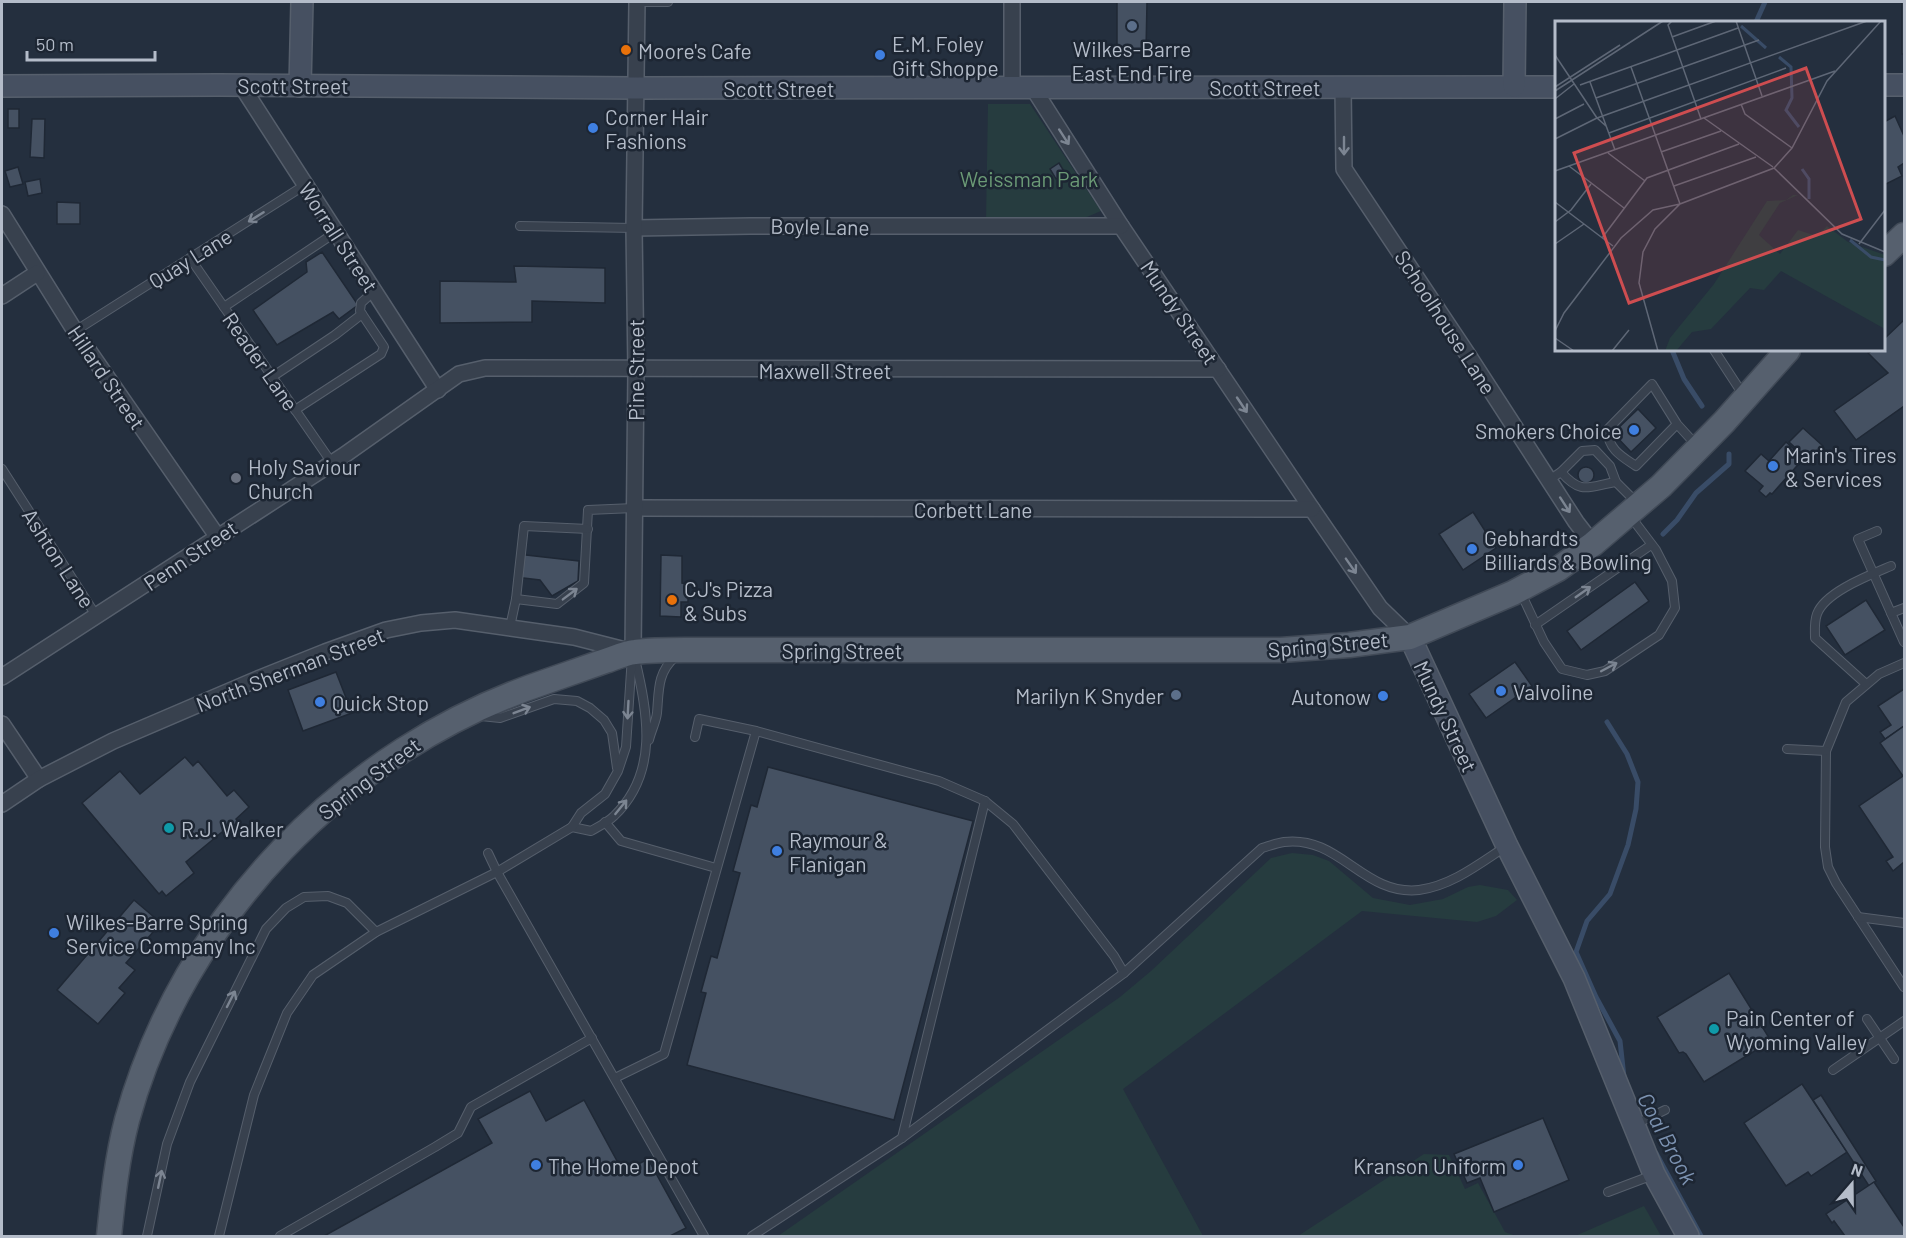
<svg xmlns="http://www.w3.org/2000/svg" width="1906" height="1238" font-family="Barlow,sans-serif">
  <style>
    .green { fill: #263c3f }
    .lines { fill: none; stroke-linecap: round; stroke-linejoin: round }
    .stream { stroke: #394c67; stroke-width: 5 }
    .building { fill: #455162; stroke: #1f2835; stroke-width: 1.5 }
    .lane-casing { stroke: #565f6c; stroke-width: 10 }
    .street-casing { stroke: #565f6c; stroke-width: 18 }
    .secondary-casing { stroke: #565f6c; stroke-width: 24 }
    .primary-casing { stroke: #414a57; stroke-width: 27 }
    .lane { stroke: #38414e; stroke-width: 8 }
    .street { stroke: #38414e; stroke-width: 15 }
    .secondary { stroke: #465061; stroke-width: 21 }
    .primary { stroke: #56606e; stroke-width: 24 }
    .oneway { stroke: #7c8592 }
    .service-dot { fill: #5c6f8a; stroke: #1d2633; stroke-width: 2 }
    .food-dot { fill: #e8710a; stroke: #1d2633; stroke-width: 2 }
    .shop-dot { fill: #3f7fe0; stroke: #1d2633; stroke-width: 2 }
    .worship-dot { fill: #6b7280; stroke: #1d2633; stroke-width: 2 }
    .culture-dot { fill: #0f9aa8; stroke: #1d2633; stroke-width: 2 }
    .labels { text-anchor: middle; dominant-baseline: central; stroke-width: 5; stroke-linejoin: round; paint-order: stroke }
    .poi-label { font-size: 21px; fill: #b4bcc9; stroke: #1d2633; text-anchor: start }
    .street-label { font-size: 21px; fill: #b4bcc9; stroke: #1d2633 }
    .park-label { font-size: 21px; fill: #6b9a76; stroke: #1d2633 }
    .water-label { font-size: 22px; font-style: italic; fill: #7c92b1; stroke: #1d2633 }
    .inset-river { fill: none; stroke: #394c67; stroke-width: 3 }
    .inset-road { fill: none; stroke: #5e6776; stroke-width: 1.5 }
    .view { fill: #ce4d50; fill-opacity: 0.15; stroke: #ce4d50; stroke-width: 3 }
    .inset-edge { fill: none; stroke: #b4bcc9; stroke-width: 3 }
  </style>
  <rect width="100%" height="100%" fill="#242f3e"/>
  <g class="green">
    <path d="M988 104H1030L1101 211 1075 222 986 221Z"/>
    <path d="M1292 853 1313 855 1329 861 1373 898 1410 905 1443 899 1468 887 1480 885 1508 890 1517 900 1496 916 1477 922 1362 911 1123 1089 1203 1236H778L1120 997 1151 971 1271 858Z"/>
    <path d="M1424 1154 1449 1155 1465 1189 1478 1183 1505 1232 1516 1236H1298Z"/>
    <path d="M1644 1206 1661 1236H1575Z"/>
  </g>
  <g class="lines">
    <g class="stream">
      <path d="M1756 22 1765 2"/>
      <path d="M1672 350 1684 379 1702 406"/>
      <path d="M1663 534 1677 520 1696 493 1729 464V454"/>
      <path d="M1607 722 1627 754 1638 782 1636 809 1628 845 1610 894 1587 921 1576 952 1596 997 1620 1041 1624 1077"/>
      <path d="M1656 1153 1701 1236"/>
    </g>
  </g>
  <g class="building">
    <path d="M1117 2H1147L1146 50H1117Z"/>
    <rect x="1902" y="2" width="2" height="52"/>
    <rect x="8" y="109" width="11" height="19"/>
    <path d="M1895 116 1904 136V163L1898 167 1902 176 1884 185V122Z"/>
    <path d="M32 119H45L44 158 30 157Z"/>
    <path d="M1059 163 1065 173 1056 179 1050 169Z"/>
    <path d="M18 167 23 184 10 187 5 171Z"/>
    <path d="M40 179 42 193 28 196 25 182Z"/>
    <path d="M57 202 80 203V224H57Z"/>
    <path d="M322 252 358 305 339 319 333 312 277 345 253 310 307 272 306 262Z"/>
    <path d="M514 266 605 268V303L532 301V322L440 323V281L516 282Z"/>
    <path d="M1904 320V406L1856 440 1834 411 1888 373 1868 353 1873 350H1884V339Z"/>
    <path d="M1638 409 1656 428 1631 452 1613 433Z"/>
    <path d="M1803 428 1823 446 1810 461 1789 442Z"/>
    <path d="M1786 442 1804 458 1772 494 1770 493 1766 497 1759 491 1763 486 1745 471 1761 454 1769 461Z"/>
    <circle cx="1586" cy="475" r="8"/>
    <path d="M1473 512 1496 548 1463 570 1439 534Z"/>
    <path d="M517 554 579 561 578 581 552 596 540 580 515 577Z"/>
    <path d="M661 555 682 556V583L688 584V602H681V617L660 616Z"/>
    <path d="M1635 582 1649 601 1581 650 1567 631Z"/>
    <path d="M1866 600 1885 630 1845 655 1826 626Z"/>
    <path d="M1515 662 1532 686 1486 718 1469 694Z"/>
    <path d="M336 672 352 713 303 731 288 690Z"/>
    <path d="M1904 689V726L1885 739 1880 732 1891 725 1878 706Z"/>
    <path d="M1904 726V862L1893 871 1886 861 1893 857 1859 806 1903 776 1880 743Z"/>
    <path d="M185 757 193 766 198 761 227 796 234 790 249 807 236 819 240 824 225 836 222 832 186 862 194 873 166 896 162 891 159 894 82 803 120 771 140 794Z"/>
    <path d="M768 767 973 821 894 1120 687 1065 706 993 701 992 711 956 717 958 740 873 733 871 751 805 757 807Z"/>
    <path d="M134 900 161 923 126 963 135 970 119 988 125 993 98 1024 57 990Z"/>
    <path d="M1729 973 1771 1041 1704 1082 1686 1054 1683 1052 1679 1053 1657 1017Z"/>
    <path d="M1802 1084 1847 1152 1811 1176 1808 1172 1786 1186 1744 1123Z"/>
    <path d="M530 1091 546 1121 584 1100 623 1172 648 1159 686 1228 670 1236H324L492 1143 478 1119Z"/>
    <path d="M1821 1095 1876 1181 1869 1186 1813 1100Z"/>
    <path d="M1543 1118 1569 1180 1494 1212 1480 1178 1467 1183 1454 1154Z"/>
    <path d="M1874 1182 1904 1227V1236H1845L1834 1221 1832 1223 1826 1214Z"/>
  </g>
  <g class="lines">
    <g class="lane-casing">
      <g id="lane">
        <path d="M637 2H668"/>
        <path d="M520 226 634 228"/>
        <path d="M190 258 332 463"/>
        <path d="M224 307 336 232"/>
        <path d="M75 331 305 185"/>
        <path d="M1714 350 1744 396"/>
        <path d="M272 377 335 335 362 314"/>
        <path d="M295 410 381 354 384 347 360 311 361 303 374 291"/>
        <path d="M1677 424 1636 466C1621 456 1609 450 1607 430L1652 384 1677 424 1698 447"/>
        <path d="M2 469 97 617"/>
        <path d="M1561 472C1582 496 1589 486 1616 482"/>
        <path d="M1549 480 1561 472 1582 451 1595 450 1610 466 1616 482 1636 502"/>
        <path d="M1877 531 1858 539 1904 642"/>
        <path d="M1521 593 1544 642 1562 669 1587 675 1605 671 1659 635 1675 608 1672 581 1656 550 1631 517"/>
        <path d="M516 599 557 604 584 583 588 510 634 508"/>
        <path d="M1891 613 1904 608"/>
        <path d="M1535 625 1651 545"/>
        <path d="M510 627 516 599 524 526 588 529"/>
        <path d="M1904 663 1879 674 1846 702 1826 751 1825 847 1828 867 1836 883 1904 987"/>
        <path d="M1866 684 1815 638C1815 630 1814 622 1817 614 1825 592 1870 575 1891 566"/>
        <path d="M481 716 500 718 554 699 577 701 590 708 604 720 612 733 617 768"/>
        <path d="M695 737 699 719 756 731 939 781 985 801 1013 824 1114 956 1124 973"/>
        <path d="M649 740C651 731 656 722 657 713 659 691 657 673 675 657"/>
        <path d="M1787 749 1826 751"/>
        <path d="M605 822 621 841 716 868"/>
        <path d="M572 827 591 831C598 827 608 822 614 816 659 773 648 713 635 659"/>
        <path d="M488 853 497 872 572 827 581 813 605 794 618 771 626 747 632 656"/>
        <path d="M1858 917 1904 923"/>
        <path d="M1867 1019 1894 1059"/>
        <path d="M1833 1070 1904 1021"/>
        <path d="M615 1078 664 1054 756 731"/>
        <path d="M1636 1124 1665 1110"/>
        <path d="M902 1138 985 801"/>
        <path d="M1608 1192 1653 1175"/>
        <path d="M147 1236 167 1144 190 1082 266 929 286 908 304 897 328 896 347 903 376 932"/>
        <path d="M219 1236 254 1095 287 1013 313 975 376 932 497 872 704 1236"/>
        <path d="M280 1236 435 1147 458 1133 471 1107 592 1038"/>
        <path d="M752 1236 902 1138 1124 973 1262 848C1269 846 1277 843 1284 842 1340 835 1363 896 1419 890 1451 886 1479 864 1505 847"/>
      </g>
    </g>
    <g class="street-casing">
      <g id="street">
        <path d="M1012 2V87"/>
        <path d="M241 85 438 390"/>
        <path d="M1343 87 1344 169 1468 355 1576 522 1593 544"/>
        <path d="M1033 88 1121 226 1312 509 1380 608 1410 637"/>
        <path d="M2 214 75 331 217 536"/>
        <path d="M634 228 750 226H1121"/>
        <path d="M2 296 37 273"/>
        <path d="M634 508 1312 509"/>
        <path d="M2 677 343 456 459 374 485 368 1218 369"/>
        <path d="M2 724 39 779"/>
        <path d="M2 804 39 779 113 741 260 678 325 652 386 630 421 623 455 620 574 637 633 652 636 370 634 228 637 2"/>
      </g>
    </g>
    <g class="secondary-casing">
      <g id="secondary">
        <path d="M1884 85H1904"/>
        <path d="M2 86 219 85 635 88 1556 87"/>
        <path d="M300 86 302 2"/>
        <path d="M1514 86 1515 2"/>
        <path d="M1410 637 1507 846 1574 978 1654 1174 1688 1236"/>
      </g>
    </g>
    <g class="primary-casing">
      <g id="primary">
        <path d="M1884 254 1904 235"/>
        <path d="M109 1236C113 1197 117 1158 127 1120 183 917 345 749 545 682 565 675 585 668 605 661 614 658 625 653 635 652 651 650 668 650 685 650H1281L1349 645 1410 637 1513 593 1558 569 1593 544 1661 486 1724 422 1788 350"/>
      </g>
    </g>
    <use href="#lane" class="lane"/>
    <use href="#street" class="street"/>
    <use href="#secondary" class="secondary"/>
    <use href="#primary" class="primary"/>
  </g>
  <defs><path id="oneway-shaft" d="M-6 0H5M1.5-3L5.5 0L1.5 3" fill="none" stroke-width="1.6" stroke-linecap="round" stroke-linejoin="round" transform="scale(1.5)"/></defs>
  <g class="oneway">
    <use href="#oneway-shaft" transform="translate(1064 137) rotate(57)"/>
    <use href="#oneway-shaft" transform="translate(1344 146) rotate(90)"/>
    <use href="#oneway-shaft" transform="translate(256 217) rotate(148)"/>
    <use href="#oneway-shaft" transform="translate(1242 405) rotate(56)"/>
    <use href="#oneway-shaft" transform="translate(1565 505) rotate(57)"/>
    <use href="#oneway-shaft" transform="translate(1351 566) rotate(55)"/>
    <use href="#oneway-shaft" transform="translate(1583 592) rotate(-35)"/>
    <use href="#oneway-shaft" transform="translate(570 594) rotate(-37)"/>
    <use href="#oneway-shaft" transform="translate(1609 667) rotate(-28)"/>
    <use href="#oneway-shaft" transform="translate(522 710) rotate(-21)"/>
    <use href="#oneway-shaft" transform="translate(628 710) rotate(93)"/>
    <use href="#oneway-shaft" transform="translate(621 807) rotate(-51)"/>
    <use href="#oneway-shaft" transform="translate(231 999) rotate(-63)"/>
    <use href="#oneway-shaft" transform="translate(160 1179) rotate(-78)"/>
  </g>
  <g class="service-dot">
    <circle cx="1132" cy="26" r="6"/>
    <circle cx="1176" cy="695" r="6"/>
  </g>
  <g class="food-dot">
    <circle cx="626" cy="50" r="6"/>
    <circle cx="672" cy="600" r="6"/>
  </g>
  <g class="shop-dot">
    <circle cx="880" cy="55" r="6"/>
    <circle cx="593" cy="128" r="6"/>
    <circle cx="1634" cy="430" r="6"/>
    <circle cx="1773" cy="466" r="6"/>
    <circle cx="1472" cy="549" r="6"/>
    <circle cx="1501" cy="691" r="6"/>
    <circle cx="1383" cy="696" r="6"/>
    <circle cx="320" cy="702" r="6"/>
    <circle cx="777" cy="851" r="6"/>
    <circle cx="54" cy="933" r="6"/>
    <circle cx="536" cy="1165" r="6"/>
    <circle cx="1518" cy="1165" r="6"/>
  </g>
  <circle class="worship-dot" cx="236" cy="478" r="6"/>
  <g class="culture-dot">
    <circle cx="169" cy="828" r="6"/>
    <circle cx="1714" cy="1029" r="6"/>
  </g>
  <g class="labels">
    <g class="poi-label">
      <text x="892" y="43">E.M. Foley<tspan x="892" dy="24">Gift Shoppe</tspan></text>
      <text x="1132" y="48" text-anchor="middle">Wilkes-Barre<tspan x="1132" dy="24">East End Fire</tspan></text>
      <text x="638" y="50">Moore's Cafe</text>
      <text x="605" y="116">Corner Hair<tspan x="605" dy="24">Fashions</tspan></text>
      <text x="1622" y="430" text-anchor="end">Smokers Choice</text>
      <text x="1785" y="454">Marin's Tires<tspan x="1785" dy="24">&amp; Services</tspan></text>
      <text x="248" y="466">Holy Saviour<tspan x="248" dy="24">Church</tspan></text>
      <text x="1484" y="537">Gebhardts<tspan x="1484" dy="24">Billiards &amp; Bowling</tspan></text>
      <text x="684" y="588">CJ's Pizza<tspan x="684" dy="24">&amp; Subs</tspan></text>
      <text x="1513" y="691">Valvoline</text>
      <text x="1164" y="695" text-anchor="end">Marilyn K Snyder</text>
      <text x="1371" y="696" text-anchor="end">Autonow</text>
      <text x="332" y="702">Quick Stop</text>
      <text x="181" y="828">R.J. Walker</text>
      <text x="789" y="839">Raymour &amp;<tspan x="789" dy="24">Flanigan</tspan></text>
      <text x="66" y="921">Wilkes-Barre Spring<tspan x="66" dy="24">Service Company Inc</tspan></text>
      <text x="1726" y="1017">Pain Center of<tspan x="1726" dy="24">Wyoming Valley</tspan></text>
      <text x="548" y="1165">The Home Depot</text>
      <text x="1506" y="1165" text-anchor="end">Kranson Uniform</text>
    </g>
    <g class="street-label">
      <text x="293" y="85">Scott Street</text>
      <text x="1265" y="87">Scott Street</text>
      <text x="779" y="88">Scott Street</text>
      <text transform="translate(820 226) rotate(1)">Boyle Lane</text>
      <text transform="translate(339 237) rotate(57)">Worrall Street</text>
      <text transform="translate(190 258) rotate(-32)">Quay Lane</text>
      <text transform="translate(1180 312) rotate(56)">Mundy Street</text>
      <text transform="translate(1446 322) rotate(57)">Schoolhouse Lane</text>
      <text transform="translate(261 361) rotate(55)">Reader Lane</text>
      <text transform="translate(635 370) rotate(-90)">Pine Street</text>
      <text x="825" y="370">Maxwell Street</text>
      <text transform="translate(107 377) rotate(56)">Hillard Street</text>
      <text x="973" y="509">Corbett Lane</text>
      <text transform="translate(190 555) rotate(-34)">Penn Street</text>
      <text transform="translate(59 558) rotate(57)">Ashton Lane</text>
      <text transform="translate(1328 644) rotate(-5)">Spring Street</text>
      <text x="842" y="650">Spring Street</text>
      <text transform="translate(290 669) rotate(-21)">North Sherman Street</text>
      <text transform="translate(1446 716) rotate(65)">Mundy Street</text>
      <text transform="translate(369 778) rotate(-37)">Spring Street</text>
    </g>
    <g class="park-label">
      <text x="1029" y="178">Weissman Park</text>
    </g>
    <g class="water-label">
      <text transform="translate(1668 1138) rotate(62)">Coal Brook</text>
    </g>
  </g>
  <g transform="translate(1555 21)">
    <rect width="330" height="330" fill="#242f3e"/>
    <path d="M238 174H243L225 182 204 214 225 233 243 209 262 215 272 205 293 221 330 234V308L226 250 209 269 195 267 156 308 137 311 121 330H110L115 317 159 263 212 180 231 179Z" fill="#263c3f"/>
    <path class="inset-river" d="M186 5 211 27M224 36 236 46 237 77 231 89 244 106M247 148 254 158V178M295 219 316 236 330 239"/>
    <path class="inset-road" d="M117 0 113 4 146 98M181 0 207 75M117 16 161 0M0 34 42 97 312 0M35 61 60 129M25 64 183 7M0 66 65 24M0 70 108 0M41 77 204 19M0 78 19 63M186 83 190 93 237 127M149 97 218 146M0 98 29 83M54 112 231 47M0 118 42 97 51 105M106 131 166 110M53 132 90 160M14 145 69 187M219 147 287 213 330 231M0 150 280 50M119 165 201 136M0 181 58 225M0 201 16 189 36 163M47 217 92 157 184 123M0 223 29 203M304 223 330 189M0 310 9 292 66 217 98 189 125 183 76 46M0 317 19 330M57 330 74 309M103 330 84 262 88 231 100 208 125 183 219 147 237 127 272 60 326 0"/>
    <path class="view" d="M251 47 306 198 74 282 19 132Z"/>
    <rect width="330" height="330" class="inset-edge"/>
  </g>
  <rect width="1906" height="1238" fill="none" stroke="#b4bcc9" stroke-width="6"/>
  <g transform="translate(1852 1184) rotate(20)" stroke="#1d2633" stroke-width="4.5" paint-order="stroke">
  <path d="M0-4.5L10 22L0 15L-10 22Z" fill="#b4bcc9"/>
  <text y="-9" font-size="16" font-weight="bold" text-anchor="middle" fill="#b4bcc9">N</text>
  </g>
  <path d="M27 51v9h128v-9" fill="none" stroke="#b4bcc9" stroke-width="3"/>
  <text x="36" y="51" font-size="18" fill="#b4bcc9" stroke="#1d2633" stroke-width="4.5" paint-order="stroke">50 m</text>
</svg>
